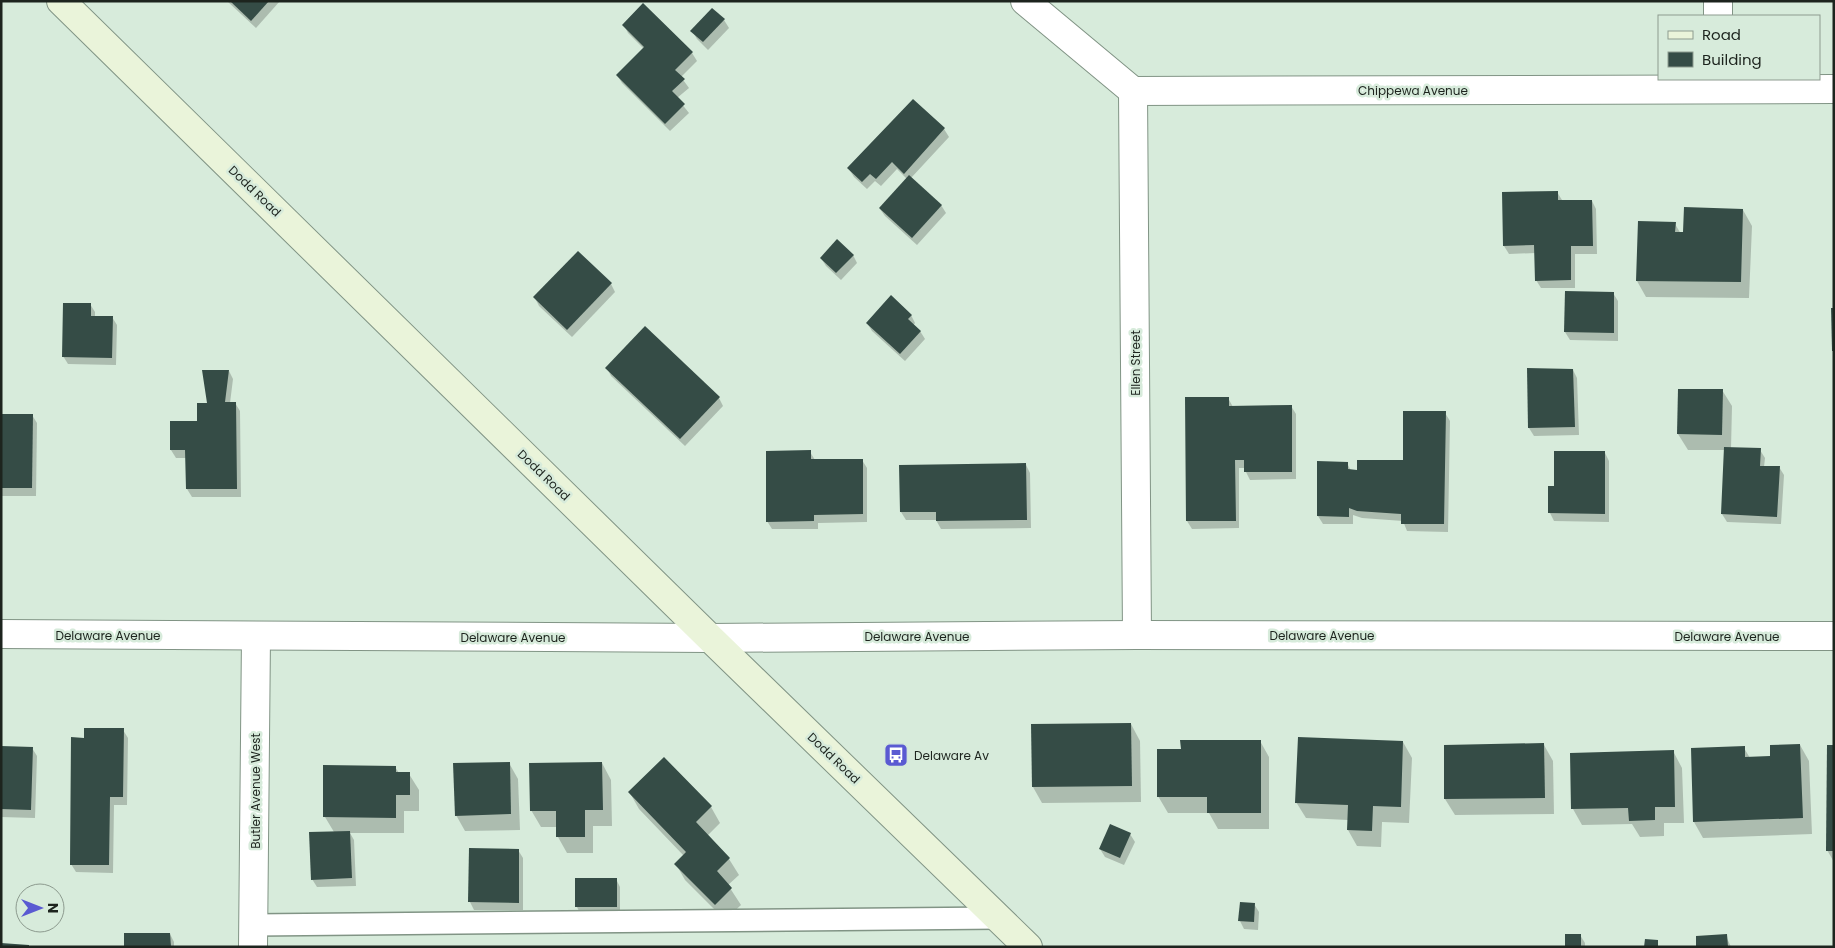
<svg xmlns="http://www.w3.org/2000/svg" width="1835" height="948" font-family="Poppins,sans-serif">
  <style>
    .shadow { fill: #0003 }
    .building { fill: #354c46 }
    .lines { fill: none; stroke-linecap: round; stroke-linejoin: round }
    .service-casing { stroke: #819485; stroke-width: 24 }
    .minor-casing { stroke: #819485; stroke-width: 30 }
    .tertiary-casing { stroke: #819485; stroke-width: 30 }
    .secondary-casing { stroke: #819485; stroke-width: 30 }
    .service { stroke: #fff; stroke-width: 21 }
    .minor { stroke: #fff; stroke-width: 28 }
    .tertiary { stroke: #fff; stroke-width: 28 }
    .secondary { stroke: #eaf4da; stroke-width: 28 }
    .labels { text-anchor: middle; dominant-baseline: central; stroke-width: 5; stroke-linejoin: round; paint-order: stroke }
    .street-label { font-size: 12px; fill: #1d241e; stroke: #d7ebdb }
    .poi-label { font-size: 12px; fill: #1d241e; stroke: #d7ebdb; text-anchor: start }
  </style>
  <rect width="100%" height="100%" fill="#d7ebdb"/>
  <g class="shadow">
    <path d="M227 1H280L256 28Z"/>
    <path d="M643 5 692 53 697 61 681 77 689 88 677 98 689 113 670 131 622 83 617 75 644 49 628 33 624 25Z"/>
    <path d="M724 20 729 28 708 50 697 39 692 31Z"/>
    <path d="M913 100 944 129 949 137 911 178 941 205 946 213 917 245 885 216 880 209 907 179 897 169 881 186 875 181 867 189 854 177 849 169Z"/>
    <path d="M1557 192 1562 200 1592 201 1596 209 1597 254H1575V288H1541L1536 280V253L1509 254 1504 246Z"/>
    <path d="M1743 210 1752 226 1749 298 1646 297 1637 281 1639 222 1675 224 1681 234Z"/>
    <path d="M853 255 857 263 841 280 826 266 821 258Z"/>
    <path d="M611 284 615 292 572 337 539 306 535 298Z"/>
    <path d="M1613 293 1618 301V341L1570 340 1565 332Z"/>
    <path d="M90 304 95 312V317H112L117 325 116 365 68 364 63 356Z"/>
    <path d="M911 315 915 323 913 326 920 331 925 339 905 361 872 331 867 323Z"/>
    <path d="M607 368 719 398 723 406 685 446 611 376Z"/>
    <path d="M1573 370 1577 378 1579 435 1534 436 1529 428Z"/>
    <path d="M229 371 233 379 230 403H235L240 411 241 497H192L187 489V458H176L171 450 199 422Z"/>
    <path d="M1722 390 1732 406 1731 449 1760 450 1765 458 1764 467H1779L1784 475 1781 524 1727 522 1722 514 1726 450H1688L1678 434Z"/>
    <path d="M1228 398 1233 407 1291 406 1296 414V479L1250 480 1246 472V468H1239V528L1192 529 1187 521Z"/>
    <path d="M1445 413 1450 421 1448 532 1407 531 1403 521 1362 518 1353 515V524H1323L1318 516 1347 463 1351 471H1359L1404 462Z"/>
    <path d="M1 415H32L37 423 36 496H1Z"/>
    <path d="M810 452 815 460H862L867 468V522L818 523V529H772L767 521Z"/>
    <path d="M1605 453 1609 461V522L1554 521 1550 513V487H1556Z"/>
    <path d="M1026 465 1030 473 1031 528 941 529 936 520H906L901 512 900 466Z"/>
    <path d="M1131 724 1140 741 1141 802 1042 803 1033 787Z"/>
    <path d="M123 730 128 738 127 805H114L113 873 76 872 71 864 86 739Z"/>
    <path d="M1260 741 1269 757V829H1218L1209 813H1168L1158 796 1182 750Z"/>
    <path d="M1403 742 1412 758 1409 823 1382 822 1381 847 1357 846 1348 830V820L1306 818 1296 802Z"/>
    <path d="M1544 745 1553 761 1554 814 1455 815 1445 799Z"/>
    <path d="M1800 745 1809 761 1812 834 1703 838 1694 822 1692 749 1744 748 1750 758H1772Z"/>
    <path d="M1834 746V862L1827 850Z"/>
    <path d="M1 748H32L37 756 35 818 1 817Z"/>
    <path d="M1673 751 1682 768 1684 823H1664V836L1640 837 1632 824 1582 825 1573 809 1571 754Z"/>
    <path d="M664 759 711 807 720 823 707 836 729 859 739 875 728 885 741 905 725 920 685 880 676 864 684 856 639 809 630 793Z"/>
    <path d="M509 763 518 779 520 830 465 831 456 815Z"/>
    <path d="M602 763 611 780 612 826H593V853H567L558 837V827H541L531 810Z"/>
    <path d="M395 767 399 773 409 774 419 790V811H404V833H350L354 840 356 886 317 887 312 879 334 832 325 817Z"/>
    <path d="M1130 834 1135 842 1124 865 1105 857 1100 849Z"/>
    <path d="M518 850 523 858V910H474L470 902Z"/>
    <path d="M616 879 620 887V914L581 915 577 907Z"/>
    <path d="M1254 904 1259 912 1258 930 1244 929 1240 921Z"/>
    <path d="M170 934 174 942V947H125Z"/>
    <path d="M1580 935 1585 943V947H1566Z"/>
    <path d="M1726 936 1731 947H1698Z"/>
  </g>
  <g class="building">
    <path d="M230 1H269L251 21Z"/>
    <path d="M643 3 693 52 675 70 685 79 672 91 685 104 665 124 616 75 644 47 622 25Z"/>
    <path d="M712 8 725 19 703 42 690 31Z"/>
    <path d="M913 99 945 128 904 174 892 162 876 179 870 174 862 182 847 168Z"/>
    <path d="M909 175 942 205 912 238 879 208Z"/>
    <path d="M1558 191V200H1592L1593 246H1571V280L1535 281 1534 245 1503 246 1502 192Z"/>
    <path d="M1684 207 1743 209 1741 282 1636 281 1638 221 1676 222 1675 232H1683Z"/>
    <path d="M837 239 854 255 836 273 820 258Z"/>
    <path d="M578 251 612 283 567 330 533 297Z"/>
    <path d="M1565 291 1614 292V333L1564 332Z"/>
    <path d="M891 295 912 315 908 319 921 331 900 354 866 323Z"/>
    <path d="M63 303H91V316H113L112 358 62 357Z"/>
    <path d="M1831 308H1834V351H1832Z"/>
    <path d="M645 326 720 397 680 439 605 368Z"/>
    <path d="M1527 368 1573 369 1575 427 1528 428Z"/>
    <path d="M202 370H229L225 402H236L237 489H186L185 450H170V421H197V403H207Z"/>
    <path d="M1678 389H1723L1722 435 1677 434Z"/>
    <path d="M1185 397H1229V406L1292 405V472H1244V460H1235L1236 521H1186Z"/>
    <path d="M1403 411H1446L1444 524H1401V514L1357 511 1349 508V517L1317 516V461L1348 462V469L1357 470V460H1403Z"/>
    <path d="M1 414H33L32 488H1Z"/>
    <path d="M1724 447 1761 448 1760 466H1780L1777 517 1721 514Z"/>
    <path d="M811 450V459H863V514L814 515V521L766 522V451Z"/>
    <path d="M1554 451H1605V514L1548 513V486H1554Z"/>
    <path d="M1026 463 1027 520 936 521V512H900L899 465Z"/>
    <path d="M1131 723 1132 786 1032 787 1031 724Z"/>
    <path d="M84 728H124L123 797H110L109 865H70L71 737 84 738Z"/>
    <path d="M1298 737 1403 741 1401 807 1373 806 1372 831 1347 830 1348 805 1295 803Z"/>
    <path d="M1180 740H1261V813H1207V797H1157V749H1181Z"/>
    <path d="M1544 743 1545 798 1444 799V745Z"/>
    <path d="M1800 744 1803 818 1693 822 1691 748 1745 746V757L1770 756V745Z"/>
    <path d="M1827 745H1834V851H1826Z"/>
    <path d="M1 746 33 747 31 810 1 809Z"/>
    <path d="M1674 750 1675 807H1655V820L1629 821 1628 808 1571 809 1570 753Z"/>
    <path d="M664 757 712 806 696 822 730 858 717 871 732 888 715 905 674 864 686 852 628 792Z"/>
    <path d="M510 762 511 814 455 816 453 763Z"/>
    <path d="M602 762 603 810H585V837H556V811H530L529 763Z"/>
    <path d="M323 765 396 766V772H410V795H396V818L323 817Z"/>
    <path d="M1110 824 1131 833 1120 858 1099 849Z"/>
    <path d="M350 831 352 878 311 880 309 832Z"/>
    <path d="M469 848 519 849V903L468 902Z"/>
    <rect x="575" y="878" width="42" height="29"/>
    <path d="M1240 902 1255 903 1254 922 1238 921Z"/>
    <path d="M124 933H170L171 947H124Z"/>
    <rect x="1565" y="934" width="16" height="13"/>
    <path d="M1727 934 1728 947H1696V936Z"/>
    <path d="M1645 939 1658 940V947H1644Z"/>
    <path d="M1 943 29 945V947H1Z"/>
  </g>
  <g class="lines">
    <g class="service-casing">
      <path id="service" d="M254 925 999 918"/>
    </g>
    <g class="minor-casing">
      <g id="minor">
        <path d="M1718 16V1"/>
        <path d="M1133 91 1137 635"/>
        <path d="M710 638 1137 635 1834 636"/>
      </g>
    </g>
    <g class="tertiary-casing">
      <g id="tertiary">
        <path d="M1025 1 1133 91 1834 89"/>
        <path d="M1 634 710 638"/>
        <path d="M253 947 256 636"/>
      </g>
    </g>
    <g class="secondary-casing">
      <path id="secondary" d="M61 1 710 638 1028 947"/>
    </g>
    <use href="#service" class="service"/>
    <use href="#minor" class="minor"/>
    <use href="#tertiary" class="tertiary"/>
    <use href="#secondary" class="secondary"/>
  </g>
  <defs>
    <g id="bus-square" transform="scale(1.25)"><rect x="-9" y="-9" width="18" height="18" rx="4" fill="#5a5ad2" stroke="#d7ebdb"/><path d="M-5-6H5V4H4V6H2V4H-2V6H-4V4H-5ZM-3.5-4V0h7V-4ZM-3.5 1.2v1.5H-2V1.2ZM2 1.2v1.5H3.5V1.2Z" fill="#fff"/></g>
  </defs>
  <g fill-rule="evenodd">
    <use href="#bus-square" x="896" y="755"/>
  </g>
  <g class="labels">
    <g class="street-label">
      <text x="1413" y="90">Chippewa Avenue</text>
      <text transform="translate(255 191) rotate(44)">Dodd Road</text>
      <text transform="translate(1135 363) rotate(-90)">Ellen Street</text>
      <text transform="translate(544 475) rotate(44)">Dodd Road</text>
      <text x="108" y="635">Delaware Avenue</text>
      <text x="1322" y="635">Delaware Avenue</text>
      <text x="917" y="636">Delaware Avenue</text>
      <text x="1727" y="636">Delaware Avenue</text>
      <text x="513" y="637">Delaware Avenue</text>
      <text transform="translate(834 758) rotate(44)">Dodd Road</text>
      <text transform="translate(255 791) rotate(-90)">Butler Avenue West</text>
    </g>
    <g class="poi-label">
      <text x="914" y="755">Delaware Av</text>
    </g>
  </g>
  <rect width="1835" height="948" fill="none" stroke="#1d241e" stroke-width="5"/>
  <rect x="1658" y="15" width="162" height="65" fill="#d7ebdb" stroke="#8d9b8f"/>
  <rect x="1668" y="31" width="25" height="8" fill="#eaf4da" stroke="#8d9b8f"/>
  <text x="1702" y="40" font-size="15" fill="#1d241e">Road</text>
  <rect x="1668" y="52" width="25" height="15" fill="#354c46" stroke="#8d9b8f"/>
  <text x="1702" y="65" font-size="15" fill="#1d241e">Building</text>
  <g transform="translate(40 908) rotate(90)"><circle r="24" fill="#d7ebdb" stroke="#8d9b8f"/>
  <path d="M0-4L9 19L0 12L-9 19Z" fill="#5a5ad2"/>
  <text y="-8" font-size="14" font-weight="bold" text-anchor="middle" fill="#1d241e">N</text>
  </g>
</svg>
